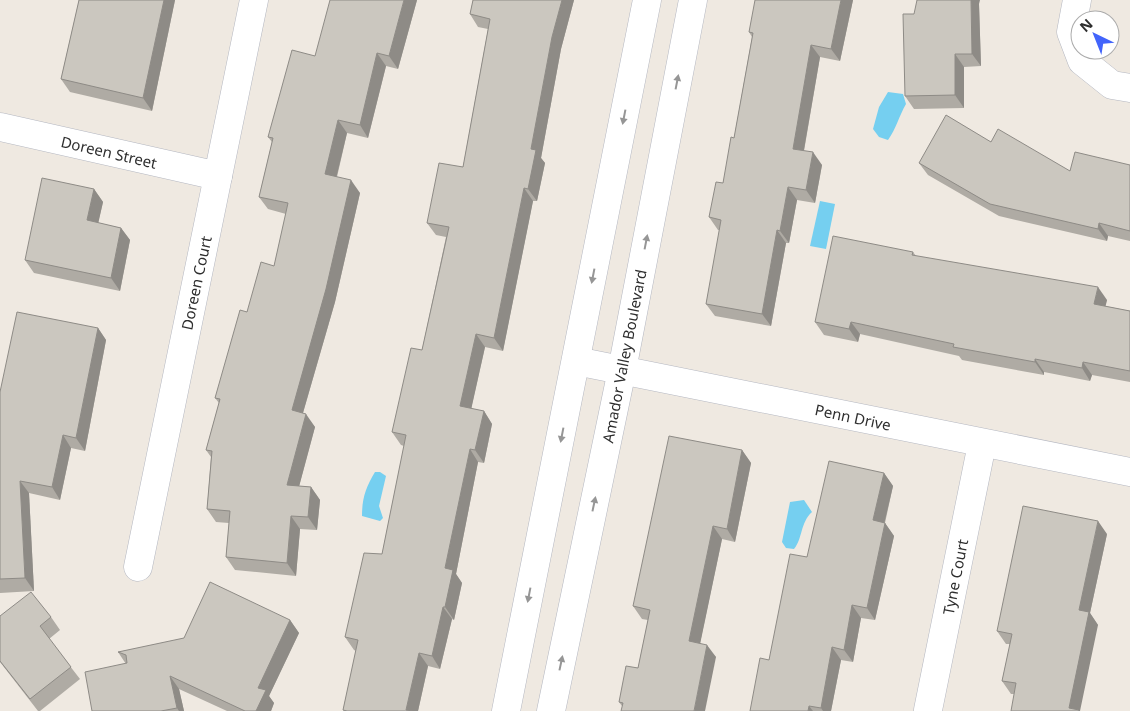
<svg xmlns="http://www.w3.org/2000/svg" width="1130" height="711" font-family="'Noto Sans',sans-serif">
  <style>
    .water { fill: #75cff0 }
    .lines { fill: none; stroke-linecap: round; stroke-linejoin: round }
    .street-casing { stroke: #b4b7c1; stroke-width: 29 }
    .secondary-casing { stroke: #b4b7c1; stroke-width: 29 }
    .street { stroke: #fff; stroke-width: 28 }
    .secondary { stroke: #fff; stroke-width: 28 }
    .wall { fill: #afaba4 }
    .shaded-wall { fill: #8e8b86 }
    .building { fill: #cbc7bf; stroke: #8e8b86 }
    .oneway { fill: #969696 }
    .labels { text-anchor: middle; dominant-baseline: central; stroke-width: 4; stroke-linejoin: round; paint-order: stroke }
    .street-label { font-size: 15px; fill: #2e2e2e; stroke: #fff }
  </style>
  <rect width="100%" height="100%" fill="#efe9e1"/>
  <g class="water">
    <path d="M888 92 903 94 906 104C899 116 896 129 888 140L879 137 873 129 879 107Z"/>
    <path d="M820 201 835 204 826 249 810 246Z"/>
    <path d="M375 472H380L386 476 379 506 383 518 380 521 362 516C362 498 366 487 375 472Z"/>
    <path d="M804 500 812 512C800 523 803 538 794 549L786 548 782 542 790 502Z"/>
  </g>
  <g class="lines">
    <g class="street-casing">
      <g id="street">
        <path d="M1077 0 1071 32 1082 61 1112 85 1130 88"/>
        <path d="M0 127 218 176"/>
        <path d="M576 361 1130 472"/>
        <path d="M138 567 254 0"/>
        <path d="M928 710 982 444"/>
      </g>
    </g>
    <g class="secondary-casing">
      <g id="secondary">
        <path d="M506 711 647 0"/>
        <path d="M551 711 622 370 693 0"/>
      </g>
    </g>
    <use href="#street" class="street"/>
    <use href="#secondary" class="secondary"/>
  </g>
  <g class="wall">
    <path d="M79 0H175L152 111 70 92 61 79Z"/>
    <path d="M417 0 398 69 386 66 368 138 347 133 337 177 360 193 335 302 303 413 315 427 299 486 311 487 320 500 317 530 300 529 296 576 235 570 226 557 229 523 216 522 207 509 211 457 206 450 219 403 215 398 247 312 274 266 286 214 268 209 259 197 272 142 268 137 315 56Z"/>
    <path d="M473 0H574L561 49 541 158 545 163 537 201H533L503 351 485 347 471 409 484 411 492 424 484 463 478 462 456 574 462 583 454 620 452 619 440 669 428 666 418 711H344L343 710 356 651 354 650 345 637 382 554 404 446 401 445 392 432 422 350 446 237 436 235 427 223 463 167 488 29 478 27 470 14Z"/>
    <path d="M853 0 840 61 820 57 804 151 822 165 815 203 797 200 789 243H786L771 326 715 316 706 304 720 230H718L709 217 723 183 734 138 752 37 749 32Z"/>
    <path d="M979 4 981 66 964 67V108L914 109 905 96 914 14Z"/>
    <path d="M991 142 1070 171 1130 165V241L1108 236 1107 241 999 216 928 175 919 163Z"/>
    <path d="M94 189 103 202 98 223 121 228 130 240 120 291 34 273 25 260Z"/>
    <path d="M913 252 916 256 1107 300 1105 306 1130 311V382L1092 375 1090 381 1044 372V375L962 360 959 356 860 334 858 342 824 335 815 322Z"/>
    <path d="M98 328 106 340 85 451 71 448 60 500 29 493 34 591 0 593V392Z"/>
    <path d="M742 450 751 463 735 542 722 539 700 643 716 657 622 706 619 702 638 668 648 620 642 619 633 606Z"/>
    <path d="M884 473 893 486 885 523 894 536 875 620 861 618 853 662 841 660 831 711H750L769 660 807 557Z"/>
    <path d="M1107 534 1090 613 1098 625 1014 694H1011L1002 681 1010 644H1006L997 631Z"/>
    <path d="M0 616 51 617 60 630 49 639 80 679 40 711H38L0 662Z"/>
    <path d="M290 620 299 633 269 696 274 703 271 711H227L179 689 184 711H92L126 664 118 652Z"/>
  </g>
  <g class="shaded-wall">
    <path d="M164 0H175L152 111 143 98Z"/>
    <path d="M404 0H417L398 69 389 56Z"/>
    <path d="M562 0H574L561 49 541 158 545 163 537 201 528 189 531 149 552 37Z"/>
    <path d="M841 0H853L840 61 831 49Z"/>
    <path d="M971 0H980L979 4 981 66 972 54Z"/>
    <path d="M811 45 820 57 802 161 793 149Z"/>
    <path d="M377 53 386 66 368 138 360 125Z"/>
    <path d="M955 54 964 67V108L955 95Z"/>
    <path d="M338 120 347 133 334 187 325 174Z"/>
    <path d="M813 152 822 165 815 203 806 190Z"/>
    <path d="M351 180 360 193 335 302 300 423 292 410Z"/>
    <path d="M788 187 797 200 789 243 780 231Z"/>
    <path d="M524 188 533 201 503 351 494 338Z"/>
    <path d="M94 189 103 202 96 233 87 220Z"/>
    <path d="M1099 223 1108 236 1107 241 1098 229Z"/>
    <path d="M121 228 130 240 120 291 111 278Z"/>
    <path d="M777 230 786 243 771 326 762 314Z"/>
    <path d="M1098 287 1107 300 1103 317 1094 304Z"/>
    <path d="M851 322 860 334 858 342 849 329Z"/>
    <path d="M98 328 106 340 85 451 76 438Z"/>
    <path d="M476 334 485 347 469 419 460 406Z"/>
    <path d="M1035 359 1044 372V375L1035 362Z"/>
    <path d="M1083 362 1092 375 1090 381 1082 368Z"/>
    <path d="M484 411 492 424 484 463 475 450Z"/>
    <path d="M306 414 315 427 296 498 287 485Z"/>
    <path d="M63 435 71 448 60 500 52 487Z"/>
    <path d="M470 449 478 462 456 574 462 583 454 620 445 607V568Z"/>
    <path d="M742 450 751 463 735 542 727 529Z"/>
    <path d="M884 473 893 486 882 533 873 520Z"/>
    <path d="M20 481 29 493 34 591 25 578Z"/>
    <path d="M311 487 320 500 317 530 308 517Z"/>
    <path d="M291 516 300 529 296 576 287 563Z"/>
    <path d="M1098 521 1107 534 1090 613 1098 625 1080 711H1071L1069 708 1079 610Z"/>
    <path d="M885 523 894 536 875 620 867 608Z"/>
    <path d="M713 526 722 539 698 654 689 641Z"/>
    <path d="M852 605 861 618 853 662 844 650Z"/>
    <path d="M443 607 452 619 440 669 432 656Z"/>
    <path d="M290 620 299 633 269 696 274 703 271 711H256L258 688Z"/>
    <path d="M707 645 716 657 705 711H694Z"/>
    <path d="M832 647 841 660 831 711H823L821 708Z"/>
    <path d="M419 653 428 666 418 711H407L406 710Z"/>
    <path d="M170 676 179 689 184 711H179L177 708Z"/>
    <path d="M809 706 813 711H808Z"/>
  </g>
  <g class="building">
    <path d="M79 0H164L143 98 61 79Z"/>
    <path d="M330 0H404L389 56 377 53 360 125 338 120 325 174 351 180 326 289 292 410 306 414 287 485 311 487 308 517 291 516 287 563 226 557 230 511 207 509 212 451 206 450 220 399 215 398 240 310 247 312 261 262 274 266 288 203 259 197 273 138 268 137 292 50 315 56Z"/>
    <path d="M473 0H562L552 37 531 149 536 150 528 189 524 188 494 338 476 334 460 406 484 411 475 450 470 449 445 568 453 570 445 607H443L432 656 419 653 406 710 413 711H347L343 710 358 640 345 637 364 553 382 554 406 435 392 432 411 348 422 350 449 227 427 223 439 163 463 167 490 19 470 14Z"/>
    <path d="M755 0H841L831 49 811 45 793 149 813 152 806 190 788 187 780 231 777 230 762 314 706 304 721 220 709 217 716 182 723 183 731 137 734 138 753 33 749 32Z"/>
    <path d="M917 0H971L972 54H955V95L905 96 903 14H914Z"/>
    <path d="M946 115 991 142 998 129 1070 171 1075 152 1130 165V231L1099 223 1098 229 990 204 919 163Z"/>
    <path d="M42 178 94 189 87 220 121 228 111 278 25 260Z"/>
    <path d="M833 236 913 252 912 255 1098 287 1094 304 1130 311V371L1083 362 1082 368 1035 359V362L953 347 954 344 851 322 849 329 815 322Z"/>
    <path d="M17 312 98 328 76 438 63 435 52 487 20 481 25 578 0 579V392Z"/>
    <path d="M669 436 742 450 727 529 713 526 689 641 707 645 694 711H621L623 703 619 702 626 666 638 668 650 610 633 606Z"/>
    <path d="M829 461 884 473 873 520 885 523 867 608 852 605 844 650 832 647 821 708 809 706 808 711H750L760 658 769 660 790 554 807 557Z"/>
    <path d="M1023 506 1098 521 1079 610 1089 612 1069 708 1079 710V711H1011L1016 683 1002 681 1012 634 997 631Z"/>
    <path d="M210 582 290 620 258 688 266 690 256 711H245L170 676 177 708 161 711H92L85 672 127 663 126 655 118 652 184 638Z"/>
    <path d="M31 592 51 617 40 626 71 667 30 699 0 661V616Z"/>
  </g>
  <defs><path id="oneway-solid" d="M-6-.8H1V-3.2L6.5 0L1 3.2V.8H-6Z" transform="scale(1.25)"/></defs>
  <g class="oneway">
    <use href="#oneway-solid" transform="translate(677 82) rotate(-79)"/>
    <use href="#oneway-solid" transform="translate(624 117) rotate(101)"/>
    <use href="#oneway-solid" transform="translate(646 242) rotate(-79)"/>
    <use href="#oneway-solid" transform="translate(593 276) rotate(101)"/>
    <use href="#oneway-solid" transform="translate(562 435) rotate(101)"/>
    <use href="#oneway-solid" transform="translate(594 504) rotate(-78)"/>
    <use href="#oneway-solid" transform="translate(529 595) rotate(101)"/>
    <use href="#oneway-solid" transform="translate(561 663) rotate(-78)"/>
  </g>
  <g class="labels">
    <g class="street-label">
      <text transform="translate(109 152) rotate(13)">Doreen Street</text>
      <text transform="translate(196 283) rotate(-78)">Doreen Court</text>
      <text transform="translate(624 356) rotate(-79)">Amador Valley Boulevard</text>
      <text transform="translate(853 417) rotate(12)">Penn Drive</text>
      <text transform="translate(955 577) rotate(-79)">Tyne Court</text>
    </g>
  </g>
  <g transform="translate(1095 35) rotate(317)"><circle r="24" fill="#ffffff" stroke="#ababab"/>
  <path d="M0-4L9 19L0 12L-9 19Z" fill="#4264fb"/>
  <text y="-8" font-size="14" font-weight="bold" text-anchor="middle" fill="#2e2e2e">N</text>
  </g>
</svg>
